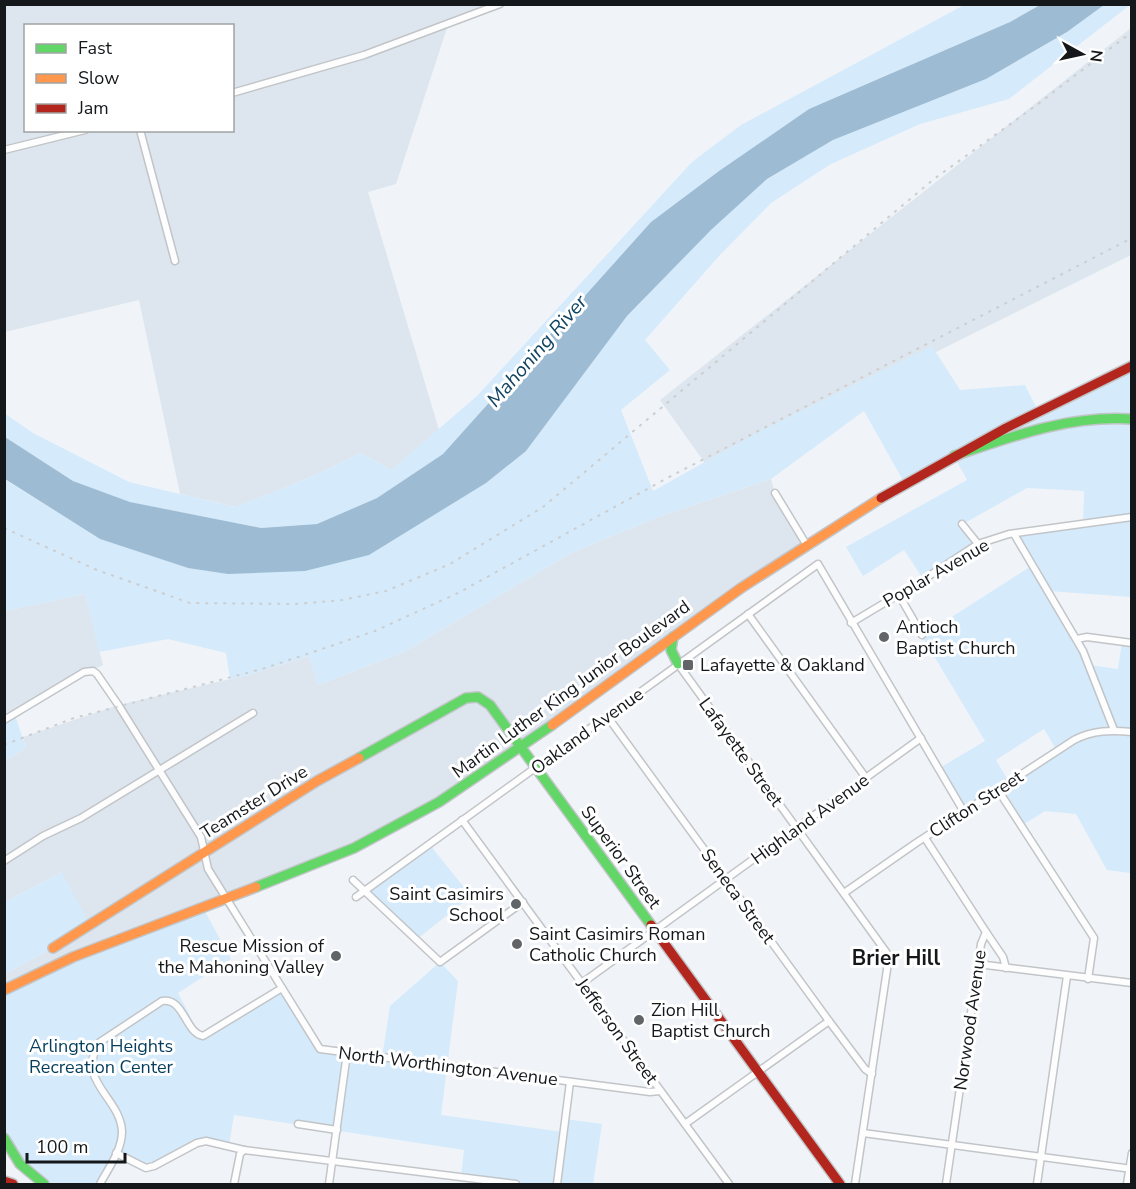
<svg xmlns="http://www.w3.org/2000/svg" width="1136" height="1189" font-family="'Nunito Sans',sans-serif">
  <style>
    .built { fill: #dde6ee; fill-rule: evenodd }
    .green { fill: #d5eafb; fill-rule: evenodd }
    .water { fill: #9dbcd3 }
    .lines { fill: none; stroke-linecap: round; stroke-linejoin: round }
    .street-casing { stroke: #c2c5c8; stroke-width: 9 }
    .fast-casing { stroke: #c2c5c8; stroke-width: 12 }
    .slow-casing { stroke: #c2c5c8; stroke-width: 12 }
    .jam-casing { stroke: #c2c5c8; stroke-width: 12 }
    .street { stroke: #fdfdfe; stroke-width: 6 }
    .fast { stroke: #63d668; stroke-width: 9 }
    .slow { stroke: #ff974d; stroke-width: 9 }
    .jam { stroke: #b3261e; stroke-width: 9 }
    .rail { stroke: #cccecf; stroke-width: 2; stroke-dasharray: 3 6; stroke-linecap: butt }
    .poi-dot { fill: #626568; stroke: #fff; stroke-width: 2 }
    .labels { text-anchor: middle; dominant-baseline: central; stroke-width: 6; stroke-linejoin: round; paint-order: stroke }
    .street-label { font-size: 18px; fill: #15181a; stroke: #fff }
    .poi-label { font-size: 18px; fill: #15181a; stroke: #fff; text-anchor: start }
    .park-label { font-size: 18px; fill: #053d5c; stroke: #fff }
    .water-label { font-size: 20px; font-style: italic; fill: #0f4463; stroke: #fff }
    .quarter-label { font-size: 21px; font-weight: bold; fill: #15181a; stroke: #fff }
  </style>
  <rect width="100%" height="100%" fill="#f0f4f8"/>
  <g class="built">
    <path d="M4 5H500L448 25 396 184 368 192 439 430 391 470 361 453 311 477 236 507 180 494 139 300 5 332ZM26 26H232V130H26Z"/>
    <path d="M1131 28V255L707 466 660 400Z"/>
    <path d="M771 479 775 493 806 544 555 722 382 834 5 988V974L65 941 62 872 5 902V761L26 748 23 737 119 705 252 674 309 656 318 685 404 652 573 552 661 516Z"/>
    <path d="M85 594 103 665 90 671 5 720V611Z"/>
  </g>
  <g class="green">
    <path d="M964 5H1040L1010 22 809 109 719 171 651 222 443 454 377 498 317 524 261 528 130 502 73 481 5 437 4 413 33 433 129 482 235 507 311 477 361 453 391 470 477 396 692 162 741 125Z"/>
    <path d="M1104 5H1130L1009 99 920 124 831 164 771 203 719 256 645 340 670 370 621 410 653 491 762 430 932 346 960 390 1025 385 1038 411 1131 366V597L1049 591 1089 665 1118 669 1122 642 1131 643 1130 873 1107 870 1076 814 1045 811 1021 826 997 791 964 812 938 769 985 741 922 636 1033 565 1014 534 1083 524 1084 491 1027 488 963 524 978 544 924 580 904 550 863 576 846 547 967 480 954 456 905 484 864 411 771 479 661 516 573 552 404 652 318 685 309 656 252 674 230 679 226 653 168 639 99 652 85 594 5 611 4 479 100 539 188 568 305 571 526 451 627 316 711 230 767 179 833 140 986 79 1067 32ZM1044 729 1057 751 1009 782 996 760Z"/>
    <path d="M15 715 26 748 5 761V720Z"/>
    <path d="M429 844 471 896 416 940 364 891Z"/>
    <path d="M62 872 90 925 65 941 5 974V902Z"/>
    <path d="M203 908 231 959 178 993 201 1037 282 988 321 1049 382 1058 390 1006 440 962 458 981 441 1115 563 1132 565 1119 602 1124 593 1184H516L461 1177 464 1150 234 1115 229 1146 206 1141 146 1168 116 1153 100 1184H44L35 1179 5 1138V996L16 984Z"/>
  </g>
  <path class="water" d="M1040 5H1104L1067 32 986 79 833 140 767 179 711 230 627 316 526 451 486 483 369 555 305 571 228 574 188 568 100 539 5 479V437L73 481 130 502 261 528 317 524 377 498 443 454 651 222 719 171 809 109 1010 22Z"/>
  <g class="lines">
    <g class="street-casing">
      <g id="street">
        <path d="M232 93 364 55 500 4"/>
        <path d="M140 130 175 261"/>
        <path d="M4 150 85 130"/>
        <path d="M775 493 806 544"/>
        <path d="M962 524 978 544"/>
        <path d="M1014 534 1083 651 1114 730"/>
        <path d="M899 595 922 635"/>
        <path d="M748 614 866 778"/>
        <path d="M851 623 891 599 906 591 978 544 1009 534 1132 517"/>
        <path d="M1077 639 1087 637 1132 643"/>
        <path d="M678 664 889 956 855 1184"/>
        <path d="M607 716 829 1021 865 1069 872 1074"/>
        <path d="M4 720 84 672 93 671 97 674 119 706 201 837 208 869 320 1049 650 1092 660 1091"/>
        <path d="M998 790 1094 938 1088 979"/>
        <path d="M462 820 729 1184"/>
        <path d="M925 838 986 932 981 944 946 1184"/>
        <path d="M4 861 43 836 81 818 253 713"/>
        <path d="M353 880 440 962 523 902"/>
        <path d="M844 893 916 843 1074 740C1093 730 1111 730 1132 732"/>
        <path d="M356 897 818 564 964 812"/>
        <path d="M986 932 1003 957 1006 968"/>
        <path d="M978 964 1132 983"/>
        <path d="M582 983 921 738"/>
        <path d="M298 1124 337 1130"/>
        <path d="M685 1124 829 1021"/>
        <path d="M863 1133 1132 1169"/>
        <path d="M116 1153 146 1168 154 1166 197 1143 206 1141 244 1150"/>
        <path d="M100 1184C108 1169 122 1150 122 1132 121 1097 74 1081 100 1042L162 1001C184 997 185 1033 203 1036L282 988"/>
        <path d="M234 1184 240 1154 244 1150 516 1184"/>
        <path d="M329 1184 347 1053"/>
        <path d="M557 1184 570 1082"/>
        <path d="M1037 1184 1067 976"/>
        <path d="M1127 1184 1132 1153"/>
      </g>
    </g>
    <g class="fast-casing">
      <g id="fast">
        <path d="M954 456C1013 436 1069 415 1132 419"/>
        <path d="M673 637 671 650 678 664"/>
        <path d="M359 758 466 698 478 697 490 705 651 925"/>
        <path d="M256 887 354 848 439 802 552 725"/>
        <path d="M4 1138 20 1164 44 1184"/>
      </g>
    </g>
    <g class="slow-casing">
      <g id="slow">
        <path d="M552 725 741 588 881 498"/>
        <path d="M53 948 317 781 359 758"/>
        <path d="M4 988H8"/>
        <path d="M4 990 73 957 256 887"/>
      </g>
    </g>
    <g class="jam-casing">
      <g id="jam">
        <path d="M881 498 1006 428 1132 366"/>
        <path d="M651 925 840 1184"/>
        <path d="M4 1181 13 1184"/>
      </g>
    </g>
    <use href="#street" class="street"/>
    <use href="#fast" class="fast"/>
    <use href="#slow" class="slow"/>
    <use href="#jam" class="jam"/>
    <g class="rail">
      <path d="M4 528 97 570 190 603 295 604 342 600 386 591 450 564 543 507 934 179 1034 107 1132 32"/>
      <path d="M4 745 74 718 262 669 322 649 375 631 458 593 671 476 1132 238"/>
    </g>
  </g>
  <g class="poi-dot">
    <circle cx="884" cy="637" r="6"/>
    <rect x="682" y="659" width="12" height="12" rx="3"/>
    <circle cx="516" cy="904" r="6"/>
    <circle cx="517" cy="944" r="6"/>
    <circle cx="336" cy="956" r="6"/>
    <circle cx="639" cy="1020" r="6"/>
  </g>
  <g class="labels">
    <g class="street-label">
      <text transform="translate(936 573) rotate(-30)">Poplar Avenue</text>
      <text transform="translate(571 689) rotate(-36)">Martin Luther King Junior Boulevard</text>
      <text transform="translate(587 731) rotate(-36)">Oakland Avenue</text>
      <text transform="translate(741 752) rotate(54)">Lafayette Street</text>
      <text transform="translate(254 802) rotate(-32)">Teamster Drive</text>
      <text transform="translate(976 804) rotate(-33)">Clifton Street</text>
      <text transform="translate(810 819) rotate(-36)">Highland Avenue</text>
      <text transform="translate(621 857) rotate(54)">Superior Street</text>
      <text transform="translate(738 896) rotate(54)">Seneca Street</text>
      <text transform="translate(970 1020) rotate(-82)">Norwood Avenue</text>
      <text transform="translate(617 1031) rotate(54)">Jefferson Street</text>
      <text transform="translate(448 1066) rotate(7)">North Worthington Avenue</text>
    </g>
    <g class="poi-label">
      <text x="896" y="627">Antioch<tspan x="896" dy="21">Baptist Church</tspan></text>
      <text x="700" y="665">Lafayette &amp; Oakland</text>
      <text x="504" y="894" text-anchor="end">Saint Casimirs<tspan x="504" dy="21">School</tspan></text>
      <text x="529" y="934">Saint Casimirs Roman<tspan x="529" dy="21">Catholic Church</tspan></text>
      <text x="324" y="946" text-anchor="end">Rescue Mission of<tspan x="324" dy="21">the Mahoning Valley</tspan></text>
      <text x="651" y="1010">Zion Hill<tspan x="651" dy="21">Baptist Church</tspan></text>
    </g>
    <g class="park-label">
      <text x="101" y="1046">Arlington Heights<tspan x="101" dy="21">Recreation Center</tspan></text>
    </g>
    <g class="water-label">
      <text transform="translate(537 351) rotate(-49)">Mahoning River</text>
    </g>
    <g class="quarter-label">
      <text x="896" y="958">Brier Hill</text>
    </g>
  </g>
  <rect width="1136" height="1189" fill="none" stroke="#15181a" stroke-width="12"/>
  <rect x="24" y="24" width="210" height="108" fill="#ffffff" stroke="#a1a3a3" stroke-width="1.5"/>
  <rect x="36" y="44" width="30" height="9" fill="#63d668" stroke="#a1a3a3" stroke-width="1.5"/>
  <text x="78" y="54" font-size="18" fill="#15181a">Fast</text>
  <rect x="36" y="74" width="30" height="9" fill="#ff974d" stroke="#a1a3a3" stroke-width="1.5"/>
  <text x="78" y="84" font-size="18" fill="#15181a">Slow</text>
  <rect x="36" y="104" width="30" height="9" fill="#b3261e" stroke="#a1a3a3" stroke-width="1.5"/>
  <text x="78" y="114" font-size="18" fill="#15181a">Jam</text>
  <g transform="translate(1082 54) rotate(98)" stroke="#ffffff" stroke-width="4.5" paint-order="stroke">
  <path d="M0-4.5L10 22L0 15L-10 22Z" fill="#15181a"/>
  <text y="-9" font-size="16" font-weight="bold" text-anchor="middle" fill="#15181a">N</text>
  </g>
  <path d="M27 1153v9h98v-9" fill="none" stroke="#15181a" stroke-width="3"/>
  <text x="36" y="1153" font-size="18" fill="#15181a" stroke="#ffffff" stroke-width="4.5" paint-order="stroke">100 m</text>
</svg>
